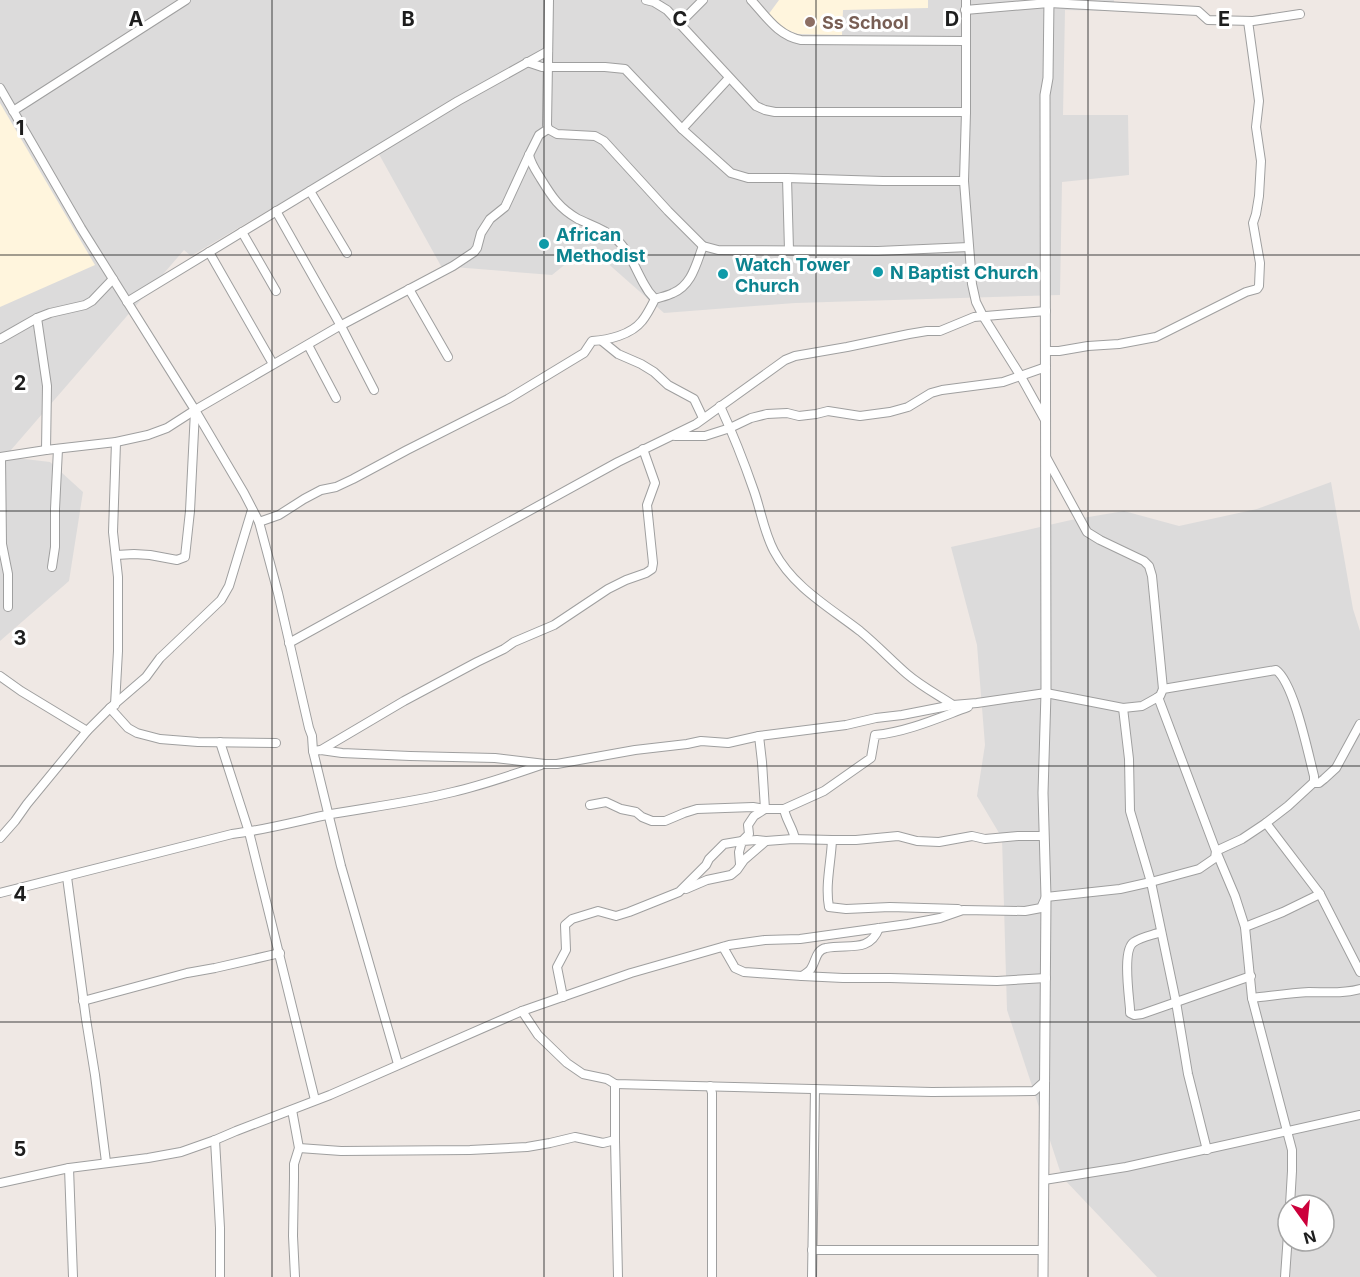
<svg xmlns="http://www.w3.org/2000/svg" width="1360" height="1277" font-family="Inter,sans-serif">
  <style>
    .residential { fill: #dcdbdb; fill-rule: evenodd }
    .education { fill: #fff5dd }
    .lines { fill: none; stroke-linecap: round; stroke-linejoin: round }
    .minor-casing { stroke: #9f9f9f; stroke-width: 10 }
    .tertiary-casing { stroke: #9f9f9f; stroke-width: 11 }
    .minor { stroke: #fff; stroke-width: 8 }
    .tertiary { stroke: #fff; stroke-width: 9 }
    .grid { fill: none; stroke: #1e1e1e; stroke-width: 1.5; stroke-opacity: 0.55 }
    .education-dot { fill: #8d6e63; stroke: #fff; stroke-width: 2 }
    .culture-dot { fill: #0f9aa8; stroke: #fff; stroke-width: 2 }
    .labels { text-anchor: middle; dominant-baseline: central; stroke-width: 6; stroke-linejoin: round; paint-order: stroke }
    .education-label { font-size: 18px; font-weight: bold; fill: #785e54; stroke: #fff; text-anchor: start }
    .culture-label { font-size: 18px; font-weight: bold; fill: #0d838f; stroke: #fff; text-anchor: start }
    .grid-label { font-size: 20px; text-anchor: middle; font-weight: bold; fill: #1e1e1e; stroke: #fff; stroke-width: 6; stroke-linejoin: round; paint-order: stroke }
  </style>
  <rect width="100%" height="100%" fill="#efe8e4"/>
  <g class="residential">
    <path d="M0 0H1114L1113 11 1065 10 1063 115H1128L1129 175 1062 182 1060 295 795 303 664 313 588 246 552 275 441 266 375 147 191 256 184 250 11 450 16 458 50 462 83 492 69 581 0 641Z"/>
    <path d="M1331 482 1353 609 1360 631V1277H1157L1062 1177 1007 1010 1002 838 977 796 985 745 977 645 951 547 1071 520 1124 511 1179 526 1257 509ZM1288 1205H1324V1241H1288Z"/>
  </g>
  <g class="education">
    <path d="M779 0H928V8L843 10 842 35 798 34 787 30 768 15Z"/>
    <path d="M0 103 95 265 0 307Z"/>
  </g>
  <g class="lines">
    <g class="minor-casing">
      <g id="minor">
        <path d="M646 0 654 2 667 10 756 106 765 110 775 112H966"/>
        <path d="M751 0C766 16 778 36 801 40L965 41"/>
        <path d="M966 0V112L964 181 972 284 976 302 983 316 1020 375 1045 420"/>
        <path d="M965 10 1049 3 1198 11 1208 20 1253 21 1300 14"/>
        <path d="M680 23 703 0"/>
        <path d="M527 62 542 67H605L625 69 682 129 731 173 748 178H787L883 181H964"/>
        <path d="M0 88 81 228 195 410 244 493 259 522 278 593 309 728 312 736 313 751 341 866 398 1064"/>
        <path d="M13 111 186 0"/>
        <path d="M548 129 557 134 595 136 604 141 668 211 703 246 718 250 878 251 969 247"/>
        <path d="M548 129 547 125 549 0"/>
        <path d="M682 129 729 78"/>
        <path d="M529 155C531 164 536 171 541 179 552 197 559 208 578 219 591 225 604 229 615 238 629 250 635 268 644 284 647 290 651 295 655 299"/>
        <path d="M787 178 789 250"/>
        <path d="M310 191 347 253"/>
        <path d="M276 211 341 326 374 390"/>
        <path d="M242 232 276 291"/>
        <path d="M209 252 273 364"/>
        <path d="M409 289 448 357"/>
        <path d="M127 302 458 101 548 51"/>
        <path d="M37 318 47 386 46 450"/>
        <path d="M0 339 37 318 50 313 85 305 92 301 113 279"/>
        <path d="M602 341 618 354 641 364 654 372 668 385 694 399 703 418"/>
        <path d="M308 345 336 398"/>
        <path d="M1046 351H1059L1088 346 1119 344 1156 337 1246 292 1257 289 1259 286 1260 263 1253 223 1256 214 1259 196 1261 161 1256 127 1259 101 1248 21"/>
        <path d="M720 406C733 434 744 462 754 491 761 511 764 532 774 551 793 587 829 607 860 631 877 645 891 660 907 674 921 686 938 695 953 705"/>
        <path d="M675 436H705L730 428 751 418 767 414 787 413 799 416 816 414 828 411 860 416 890 412 908 407 931 393 942 390 1003 382 1046 367"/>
        <path d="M0 457 46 450 116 442 148 435 167 428 195 410 336 328 453 266 474 252 477 248 481 233 490 219 505 207 529 155 539 135 548 129"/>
        <path d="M1 457 2 544 8 574V607"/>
        <path d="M1046 457 1087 532 1100 540 1144 561 1149 566 1152 576 1163 689"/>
        <path d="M259 522 279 515 304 499 321 490 336 487 353 479 407 450 508 399 579 356 584 353 592 341C608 340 631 335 642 321 647 315 651 307 655 299 661 297 667 296 673 293 692 285 696 264 703 246"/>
        <path d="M116 555 134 554 150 555 177 560 185 557 190 511 195 411"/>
        <path d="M52 567 55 547V509L58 449"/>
        <path d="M289 643 618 462 696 424 785 360 795 356 847 347 909 334 927 331H940L974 317 1046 311"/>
        <path d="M0 676 21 691 87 731"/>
        <path d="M1158 697 1216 851 1235 896 1245 927 1252 998 1292 1150V1171L1290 1205"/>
        <path d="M115 705 118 651V577L113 532 116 442"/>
        <path d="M110 708 128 728 137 733 160 739 198 742 276 743"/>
        <path d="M1123 708 1129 759 1130 811 1151 882 1176 1002 1188 1074 1207 1150"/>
        <path d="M220 742 249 832 315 1100"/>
        <path d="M321 750 404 701 477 662 504 649 514 642 554 625 608 589 626 580 646 573 652 569 653 563 647 505 655 483 643 449"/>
        <path d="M313 751 321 750 342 753 410 756 495 758 545 764H557L635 750 687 744 701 741 728 743 759 736 846 725 876 718 902 715 953 705 977 703 1046 693 1123 708 1142 706 1160 696 1163 689 1276 670C1294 683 1308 753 1314 776V782L1313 783"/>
        <path d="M590 805 606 802 621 809 636 812 642 817 652 821H665L684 813 697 809 753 807 765 809 762 762 759 736"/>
        <path d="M784 809C786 820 793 828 795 839"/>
        <path d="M1266 823 1320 894 1360 972"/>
        <path d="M0 838 15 821 27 804 87 731 110 708 146 677 160 658 221 600 229 586 252 510"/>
        <path d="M740 864 739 852 742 841 757 840 766 841"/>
        <path d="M67 877 86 1019 95 1075 106 1162"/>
        <path d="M686 889 707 880 731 875 737 870 744 860 766 841 793 839 832 840"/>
        <path d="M0 893 232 834C265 830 298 821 331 814 372 807 413 802 453 792 483 785 512 775 541 765"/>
        <path d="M958 909 890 907 846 909 829 907C825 885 831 863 832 840H856L898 836 917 841 939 842 972 836 985 839 1018 836H1044"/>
        <path d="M1245 927 1283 912 1320 894"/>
        <path d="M1161 932C1153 935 1141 937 1134 942 1122 949 1129 995 1130 1009V1013L1134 1015 1142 1014 1251 976"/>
        <path d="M723 947 735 968 744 972 802 976C805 974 808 972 810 970 816 963 815 950 826 948 847 943 869 954 879 928"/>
        <path d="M802 976 843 978H890L997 981 1046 978"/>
        <path d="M563 997 557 967 566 950 565 925 572 919 598 911 616 916 629 912 679 892 706 865 709 859 724 844 742 841 749 834 748 825 754 816 765 809H784L824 791 871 758 875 735C907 732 938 718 968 707"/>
        <path d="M1252 998C1271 996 1290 993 1309 992 1326 992 1342 994 1360 989"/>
        <path d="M83 1001 187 973 215 968 280 953"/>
        <path d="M522 1011 538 1035 567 1063 583 1074 607 1079 615 1084 932 1092 1034 1091 1045 1081"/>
        <path d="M615 1084V1140L618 1277"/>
        <path d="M710 1086 712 1093V1277"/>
        <path d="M292 1110 299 1148 294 1164V1178L293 1236 295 1277"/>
        <path d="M215 1140 220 1228V1277"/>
        <path d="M299 1148 341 1151 470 1150 527 1147 550 1143 575 1137 603 1143 615 1140"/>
        <path d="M69 1168 73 1277"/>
        <path d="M1044 1180 1126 1167 1360 1115"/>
        <path d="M0 1183 69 1168 148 1158 181 1152 215 1140 236 1131 330 1095 522 1011 631 973 729 945 765 940 800 939 908 924 940 918 963 910 1025 911 1041 908 1046 897 1120 889 1151 882 1199 869 1215 858 1216 851 1242 839 1266 823 1288 806 1313 783H1319L1324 779 1336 768 1360 724"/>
        <path d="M812 1250H1043"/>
        <path d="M812 1277 815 1089"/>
        <path d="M1285 1277 1288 1234"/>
      </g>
    </g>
    <g class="tertiary-casing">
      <path id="tertiary" d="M1043 1277 1046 897 1043 793 1046 693 1045 95 1048 78 1049 0"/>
    </g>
    <use href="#minor" class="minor"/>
    <use href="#tertiary" class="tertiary"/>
  </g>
  <path class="grid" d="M272 0V1277M544 0V1277M816 0V1277M1088 0V1277M0 255H1360M0 511H1360M0 766H1360M0 1022H1360"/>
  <circle class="education-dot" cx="810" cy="22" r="6"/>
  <g class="culture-dot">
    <circle cx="544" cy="244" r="6"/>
    <circle cx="878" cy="272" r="6"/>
    <circle cx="723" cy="274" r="6"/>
  </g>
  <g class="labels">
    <g class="education-label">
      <text x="822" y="22">Ss School</text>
    </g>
    <g class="culture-label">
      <text x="556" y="234">African<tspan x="556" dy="21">Methodist</tspan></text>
      <text x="735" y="264">Watch Tower<tspan x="735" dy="21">Church</tspan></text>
      <text x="890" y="272">N Baptist Church</text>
    </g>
  </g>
  <g class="grid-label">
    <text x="136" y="26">A</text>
    <text x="408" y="26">B</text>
    <text x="680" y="26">C</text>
    <text x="952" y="26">D</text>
    <text x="1224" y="26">E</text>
    <text x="20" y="135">1</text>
    <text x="20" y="390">2</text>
    <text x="20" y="645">3</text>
    <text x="20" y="901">4</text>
    <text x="20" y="1156">5</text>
  </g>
  <g transform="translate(1306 1223) rotate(165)"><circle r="28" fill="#ffffff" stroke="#a5a5a5" stroke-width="1.5"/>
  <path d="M0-4.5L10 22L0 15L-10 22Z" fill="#cc003b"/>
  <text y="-9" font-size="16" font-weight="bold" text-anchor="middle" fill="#1e1e1e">N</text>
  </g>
</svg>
